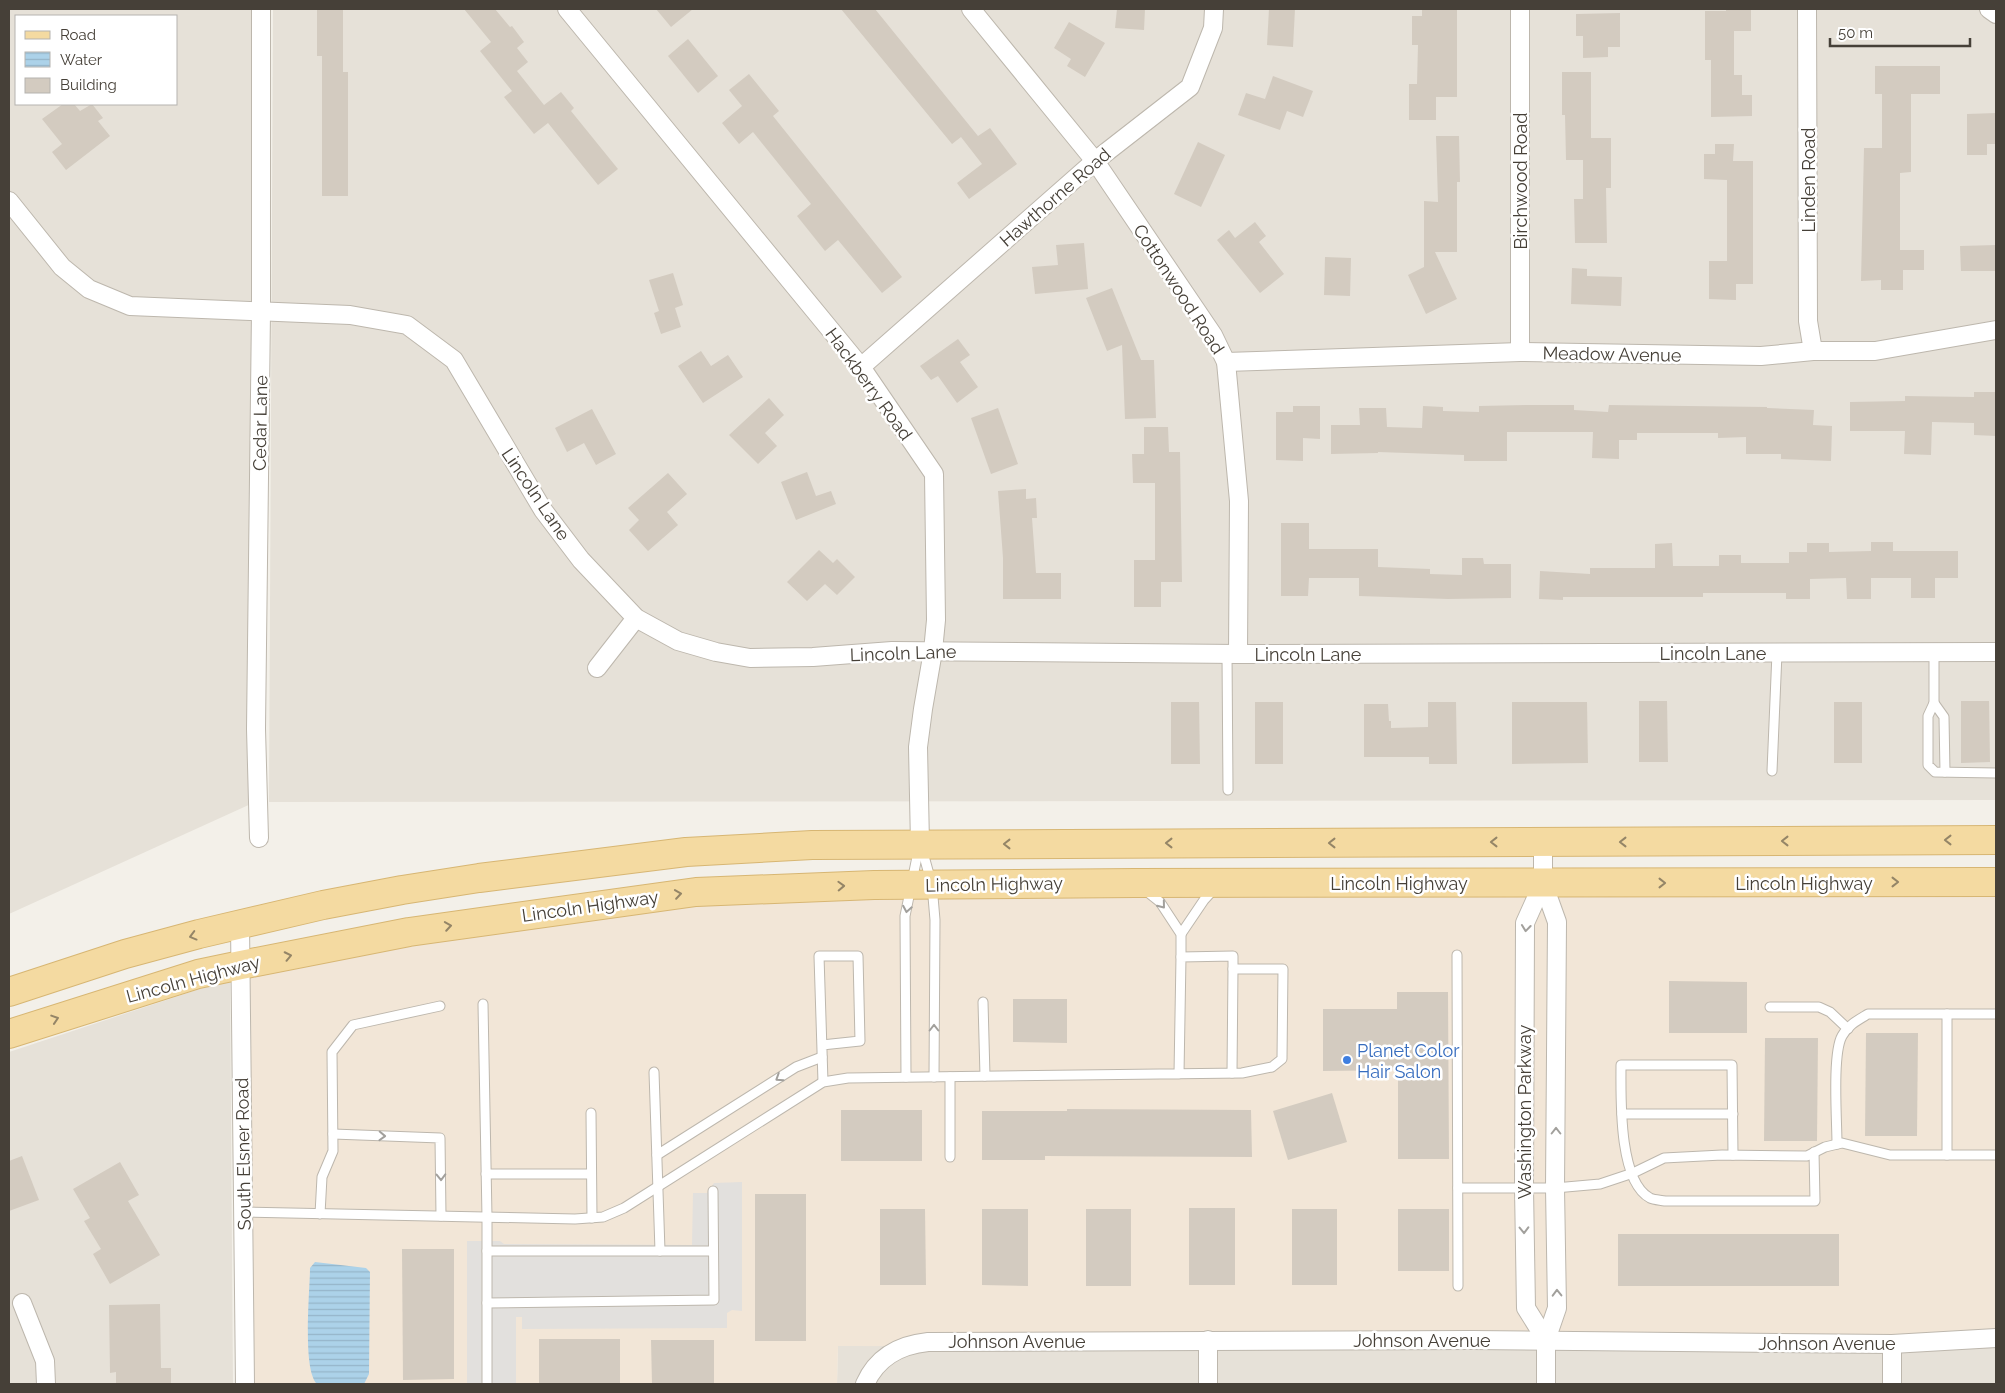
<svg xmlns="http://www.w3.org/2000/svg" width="2005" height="1393" font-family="Raleway,sans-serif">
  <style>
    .residential { fill: #e6e1d8; fill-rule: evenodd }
    .commercial { fill: #f2e6d7 }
    .parking { fill: #e2e0dd }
    .water { fill: url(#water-rules) }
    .building { fill: #d3cbc0 }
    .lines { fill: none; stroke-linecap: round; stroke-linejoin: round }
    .lane-casing { stroke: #bdb7ad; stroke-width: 11 }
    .street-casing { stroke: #bdb7ad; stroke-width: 20 }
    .primary-casing { stroke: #d7b673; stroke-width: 30 }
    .lane { stroke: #fff; stroke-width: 9 }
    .street { stroke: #fff; stroke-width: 18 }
    .primary { stroke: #f4daa1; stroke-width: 28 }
    .oneway { stroke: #948567 }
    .oneway2 { stroke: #a2a09c }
    .shop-dot { fill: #3f7fe0; stroke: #fff; stroke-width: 2 }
    .labels { text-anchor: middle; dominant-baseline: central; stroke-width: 5; stroke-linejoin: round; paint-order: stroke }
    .street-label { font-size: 18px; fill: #464038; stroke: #fff }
    .shop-label { font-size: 18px; fill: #366cbe; stroke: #fff; text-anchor: start }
  </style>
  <defs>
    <pattern id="water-rules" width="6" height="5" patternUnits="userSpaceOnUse" patternTransform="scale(1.25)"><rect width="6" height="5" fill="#acd2e9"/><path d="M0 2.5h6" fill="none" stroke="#95b5c9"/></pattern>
  </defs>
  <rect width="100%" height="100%" fill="#f3f0e9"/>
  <g class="residential">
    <path d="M9 9H257L253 803 9 914ZM16 16H176V104H16Z"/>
    <path d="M273 9H1996V800L269 802Z"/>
    <path d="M230 979 233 1384H9V1052Z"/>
    <path d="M838 1346H1996V1384H837Z"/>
  </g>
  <path class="commercial" d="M1164 889 1996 890V1331L1881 1337 1387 1347 838 1346 837 1384H251L252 1207 248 971 694 900Z"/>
  <path class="parking" d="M742 1182V1311L732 1310 727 1313V1328L522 1329V1317H516V1384H467V1241H500L504 1244 692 1245 693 1193H707L714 1183Z"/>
  <path class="water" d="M315 1262 366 1268 370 1272 369 1374 364 1384H317C302 1370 310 1290 310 1268Z"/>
  <g class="building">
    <path d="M317 9H343V72H348V196H322V56H317Z"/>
    <path d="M464 9H495L510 27 512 26 524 42 517 48 528 62 517 71 544 105 561 92 574 108 571 111 618 169 598 185 548 123 534 134 504 97 512 91 480 51 491 42Z"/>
    <path d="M656 9H693L671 27Z"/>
    <path d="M841 9H875L978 136 990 128 1017 164 969 199 957 183 982 164 961 137 952 144Z"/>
    <path d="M1117 9H1145L1144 30 1115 28Z"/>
    <path d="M1269 9H1295L1293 47 1267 45Z"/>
    <path d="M1422 9H1457V97H1436V120H1409V84H1417L1418 45H1412V16H1422Z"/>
    <path d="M1726 9H1751V31H1734V75H1742V95H1752V116L1711 117V60H1705V11H1726Z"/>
    <path d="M1620 13V47H1608V57L1583 58V36H1576V14Z"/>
    <path d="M1069 22 1105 43 1085 77 1067 66 1071 59 1054 48Z"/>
    <path d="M688 39 718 76 698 93 668 56Z"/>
    <path d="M1875 66H1940V94H1911V172L1900 173V250H1924V270H1903V290H1881V280L1861 281 1864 148H1882V94H1875Z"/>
    <path d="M1562 72H1591V138H1611V188H1606L1607 243H1575L1574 199H1583V160H1566L1565 115H1562Z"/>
    <path d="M749 74 779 111 773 116 902 277 882 293 838 240 825 251 797 216 811 204 753 132 739 144 722 123 742 106 729 90Z"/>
    <path d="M1273 76 1313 91 1303 117 1287 111 1280 130 1238 115 1246 93 1265 99Z"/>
    <path d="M63 104H74L80 111 92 104 103 118 98 121 110 136 66 170 52 152 62 144 42 119Z"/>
    <path d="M1996 113V144H1987V155H1967V114Z"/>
    <path d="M1436 136H1459L1460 182H1457V252H1435L1457 299 1426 314 1408 275 1424 267V201L1438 202Z"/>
    <path d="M1198 142 1225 155 1201 207 1174 194Z"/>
    <path d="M1715 144H1734L1733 161H1753V284H1736V300L1709 299V261H1727V180L1704 179V154H1715Z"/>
    <path d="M1255 222 1266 236 1259 242 1284 274 1260 293 1217 240 1229 230 1235 238Z"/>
    <path d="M1084 243 1088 289 1035 294 1032 267 1058 265 1056 245Z"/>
    <path d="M1996 245V271H1961L1960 246Z"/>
    <path d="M1325 257 1351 258 1350 296 1324 295Z"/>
    <path d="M1572 268 1587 269V276L1622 277 1621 306 1571 304Z"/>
    <path d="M673 273 683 305 675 308 681 327 661 334 654 313 659 311 649 280Z"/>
    <path d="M1112 288 1141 360H1154L1156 418 1125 419 1122 345 1107 351 1086 298Z"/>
    <path d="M958 339 970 355 960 362 978 387 957 403 938 376 931 380 920 366Z"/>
    <path d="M701 351 711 366 728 355 743 377 703 403 678 366Z"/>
    <path d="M1974 392H1996V436L1974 435V423L1932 422 1931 455 1904 454 1905 431H1850V402L1905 401V396L1974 397Z"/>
    <path d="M769 398 784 415 765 433 777 446 758 464 729 435Z"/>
    <path d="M1527 405H1574V410L1608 412 1609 405 1767 407V408L1814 410 1813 425 1832 426 1831 461 1781 459V454H1746V437L1718 438V433H1637V440H1619V459L1592 458 1593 432H1507V461H1464V455L1378 452V453L1331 454V425H1360L1359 408H1386L1387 427 1422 428 1423 406 1443 407V411L1479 412V406Z"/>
    <path d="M1293 406H1320V439L1303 438V461L1276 460V412H1293Z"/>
    <path d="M998 408 1018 464 991 474 971 418Z"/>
    <path d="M592 409 616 454 596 465 584 443 567 452 555 428Z"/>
    <path d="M1144 427H1168L1169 452H1180L1182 582H1161V607H1134V560H1155V483H1133L1132 454H1144Z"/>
    <path d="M807 472 816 496 831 491 836 504 796 520 781 482Z"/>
    <path d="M668 473 687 494 667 512 678 525 648 551 629 530 639 520 628 508Z"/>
    <path d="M1026 489V499L1036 498 1037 518H1032L1036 573H1061V599H1003V558L998 491Z"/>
    <path d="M1281 523H1309V549H1378V567L1430 569V574L1462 575V558H1483L1484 564H1511V598L1448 599 1359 596V578H1309L1308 596H1281Z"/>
    <path d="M1871 542H1893V551H1958V578H1935V598H1911V578H1871V599H1847L1846 578 1810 579V599H1786V593H1703V597H1563V600L1539 599 1540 571 1590 574V568H1655V544L1672 543 1673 566H1719V555H1741V563H1789V552H1807V543H1829V552L1871 551Z"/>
    <path d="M819 550 833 563 837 559 855 577 837 595 825 584 807 601 787 582Z"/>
    <path d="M1639 701H1667L1668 762H1639Z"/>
    <path d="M1961 701H1989L1990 762 1961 763Z"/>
    <path d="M1171 702H1199L1200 764H1171Z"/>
    <rect x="1255" y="702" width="28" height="62"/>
    <path d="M1428 702H1456L1457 764H1429V757H1364V704H1388L1389 721H1391V728L1428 727Z"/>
    <path d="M1512 702H1587L1588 763 1512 764Z"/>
    <rect x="1834" y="702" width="28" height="61"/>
    <path d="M1669 981 1747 982V1033H1669Z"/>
    <path d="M1397 992H1448L1449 1159H1398V1073L1407 1070 1323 1071V1009H1397Z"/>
    <path d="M1013 999H1067V1043L1013 1042Z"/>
    <path d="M1866 1033H1918L1917 1136H1865Z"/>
    <path d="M1765 1038H1818L1817 1141H1764Z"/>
    <path d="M1332 1093 1347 1142 1288 1160 1273 1111Z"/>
    <path d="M1067 1109 1251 1110 1252 1157 1045 1156V1160H982V1111H1067Z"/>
    <rect x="841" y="1110" width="81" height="51"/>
    <path d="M22 1156 39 1200 9 1211V1161Z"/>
    <path d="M120 1162 139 1195 128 1201 160 1255 110 1284 93 1254 101 1249 84 1221 90 1218 73 1189Z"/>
    <rect x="755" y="1194" width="51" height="147"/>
    <rect x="1189" y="1208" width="46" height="77"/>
    <path d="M880 1209H925L926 1285H880Z"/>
    <path d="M982 1209H1028V1286L982 1285Z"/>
    <rect x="1086" y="1209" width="45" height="77"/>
    <rect x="1292" y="1209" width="45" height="76"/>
    <rect x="1398" y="1209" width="51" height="62"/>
    <rect x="1618" y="1234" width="221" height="52"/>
    <path d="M402 1249H454V1379L403 1380Z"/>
    <path d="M160 1304 161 1368H171V1384H116V1372L110 1373 109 1305Z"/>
    <rect x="539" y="1339" width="81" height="45"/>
    <path d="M651 1340H714V1384H652Z"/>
  </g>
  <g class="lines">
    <g class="lane-casing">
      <g id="lane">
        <path d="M1934 652V703L1928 716V765L1935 772 1996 773"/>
        <path d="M1227 654 1228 790"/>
        <path d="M1934 703 1944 717 1945 772"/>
        <path d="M1772 771 1777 653"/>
        <path d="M922 849 932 885 935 920 934 1077"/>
        <path d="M1145 890 1160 902 1181 934V957"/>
        <path d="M1181 934 1204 900 1215 888"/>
        <path d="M1457 955 1458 1286"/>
        <path d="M983 1002 985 1076"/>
        <path d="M483 1004 487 1217V1384"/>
        <path d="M1770 1007H1819L1830 1012 1848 1029"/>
        <path d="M1947 1014V1155"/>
        <path d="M822 1045 860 1041 858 956H819L823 1082"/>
        <path d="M654 1072 660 1251"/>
        <path d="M1232 1073 1233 969"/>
        <path d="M906 1077 905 916 919 847"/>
        <path d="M950 1077V1157"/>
        <path d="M591 1113 592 1218"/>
        <path d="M1622 1114H1733"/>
        <path d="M333 1134 440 1138 441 1216"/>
        <path d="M1837 1144C1837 1121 1832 1054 1842 1036 1848 1025 1858 1020 1868 1014H1996"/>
        <path d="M657 1155 796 1067 822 1057"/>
        <path d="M1733 1155 1732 1065H1621C1621 1096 1618 1181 1650 1198 1654 1200 1660 1200 1665 1201H1815L1814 1152"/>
        <path d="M486 1174H590"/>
        <path d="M1458 1188H1555L1600 1184 1633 1173 1664 1158 1722 1155 1807 1156 1825 1147 1842 1143 1890 1155H1996"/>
        <path d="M244 1212 575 1219 603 1217 624 1208 823 1082 848 1078 1242 1073 1272 1067 1282 1059 1283 969H1233V956L1181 957 1179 1074"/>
        <path d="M320 1214 322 1177 333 1151 332 1052 353 1025 440 1006"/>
        <path d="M487 1251H713"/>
        <path d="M487 1303 714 1300 713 1191"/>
      </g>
    </g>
    <g class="street-casing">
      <g id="street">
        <path d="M567 9 861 367 934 474 936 620 933 651 923 709 918 747 920 844"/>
        <path d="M971 9 1095 161 1213 335 1226 362 1239 501 1238 654"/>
        <path d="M1520 9V352"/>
        <path d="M1807 9 1808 321 1813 351"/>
        <path d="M1989 9 1996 14"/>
        <path d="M9 201 62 267 89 289 130 306 350 315 407 325 454 360 543 510 581 560 636 618 678 641 716 652 750 658 813 657 892 651 1238 654 1996 652"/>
        <path d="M1226 362 1520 352 1761 356 1813 351H1875L1996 330"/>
        <path d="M861 367 1095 161 1190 87 1213 28 1214 9"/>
        <path d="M597 668 636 618"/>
        <path d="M259 838 256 729 261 311V9"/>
        <path d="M1543 842V883L1557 922 1555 1188 1557 1308 1546 1340V1384"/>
        <path d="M1543 883 1525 923 1524 1188 1526 1308 1546 1340"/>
        <path d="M240 924 245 1384"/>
        <path d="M22 1303 45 1361 46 1384"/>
        <path d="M1208 1340V1384"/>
        <path d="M1892 1344V1384"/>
        <path d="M865 1384C877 1357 899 1345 928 1342L1471 1340 1892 1344 1996 1338"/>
      </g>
    </g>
    <g class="primary-casing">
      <g id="primary">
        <path d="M9 992 125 954 199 934 323 905 402 890 479 878 686 852 812 845 1996 840"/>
        <path d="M9 1034 198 974 241 965 409 932 696 892 874 885 1135 883 1996 882"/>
      </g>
    </g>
    <use href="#lane" class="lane"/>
    <use href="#street" class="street"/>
    <use href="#primary" class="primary"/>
  </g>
  <defs><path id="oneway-chevron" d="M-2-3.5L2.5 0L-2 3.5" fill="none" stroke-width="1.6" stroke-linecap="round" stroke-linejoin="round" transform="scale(1.25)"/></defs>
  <g class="oneway">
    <use href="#oneway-chevron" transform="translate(1948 840) rotate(180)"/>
    <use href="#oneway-chevron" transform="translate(1785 841) rotate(180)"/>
    <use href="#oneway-chevron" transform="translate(1494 842) rotate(180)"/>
    <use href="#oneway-chevron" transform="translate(1623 842) rotate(180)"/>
    <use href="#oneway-chevron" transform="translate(1169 843) rotate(180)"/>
    <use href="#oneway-chevron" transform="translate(1332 843) rotate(180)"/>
    <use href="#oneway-chevron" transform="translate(1007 844) rotate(180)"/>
    <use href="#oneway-chevron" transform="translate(1895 882)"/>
    <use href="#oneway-chevron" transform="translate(1662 883)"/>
    <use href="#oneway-chevron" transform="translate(841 886) rotate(-2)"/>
    <use href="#oneway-chevron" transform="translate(678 894) rotate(-8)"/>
    <use href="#oneway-chevron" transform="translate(448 926) rotate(-9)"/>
    <use href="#oneway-chevron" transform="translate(193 936) rotate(165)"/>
    <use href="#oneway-chevron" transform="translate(288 956) rotate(-12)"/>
    <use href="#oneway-chevron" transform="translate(55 1019) rotate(-18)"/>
  </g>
  <g class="oneway2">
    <use href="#oneway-chevron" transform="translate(1162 905) rotate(51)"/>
    <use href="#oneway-chevron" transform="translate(907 909) rotate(100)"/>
    <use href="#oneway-chevron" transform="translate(1526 928) rotate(96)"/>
    <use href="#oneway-chevron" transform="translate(934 1028) rotate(-90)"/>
    <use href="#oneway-chevron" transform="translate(779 1078) rotate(147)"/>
    <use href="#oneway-chevron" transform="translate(1556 1131) rotate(-90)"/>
    <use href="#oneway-chevron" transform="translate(382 1136) rotate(2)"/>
    <use href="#oneway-chevron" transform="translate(441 1177) rotate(89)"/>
    <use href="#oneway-chevron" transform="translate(1524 1230) rotate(89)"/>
    <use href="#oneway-chevron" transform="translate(1557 1293) rotate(-91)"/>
  </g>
  <circle class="shop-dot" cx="1347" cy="1060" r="5"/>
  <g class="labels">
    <g class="street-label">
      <text transform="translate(1808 180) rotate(-90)">Linden Road</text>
      <text transform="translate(1520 181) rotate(-90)">Birchwood Road</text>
      <text transform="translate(1055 197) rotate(-41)">Hawthorne Road</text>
      <text transform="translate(1179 289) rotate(57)">Cottonwood Road</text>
      <text transform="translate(1612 354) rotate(1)">Meadow Avenue</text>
      <text transform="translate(869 384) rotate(54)">Hackberry Road</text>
      <text transform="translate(260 423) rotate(-89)">Cedar Lane</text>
      <text transform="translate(536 494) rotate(56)">Lincoln Lane</text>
      <text transform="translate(903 653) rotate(-2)">Lincoln Lane</text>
      <text x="1713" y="653">Lincoln Lane</text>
      <text x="1308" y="654">Lincoln Lane</text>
      <text x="1399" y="883">Lincoln Highway</text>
      <text x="1804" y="883">Lincoln Highway</text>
      <text transform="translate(994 884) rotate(-1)">Lincoln Highway</text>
      <text transform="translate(590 906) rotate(-8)">Lincoln Highway</text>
      <text transform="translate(193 979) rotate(-15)">Lincoln Highway</text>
      <text transform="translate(1524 1112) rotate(-90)">Washington Parkway</text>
      <text transform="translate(243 1154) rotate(-91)">South Elsner Road</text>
      <text x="1422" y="1340">Johnson Avenue</text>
      <text x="1017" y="1341">Johnson Avenue</text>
      <text x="1827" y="1343">Johnson Avenue</text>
    </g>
    <g class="shop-label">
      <text x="1357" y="1050">Planet Color<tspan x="1357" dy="21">Hair Salon</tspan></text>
    </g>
  </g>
  <rect width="2005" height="1393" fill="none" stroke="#464038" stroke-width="20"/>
  <rect x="15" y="15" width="162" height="90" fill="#ffffff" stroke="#b5b3af"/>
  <rect x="25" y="31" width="25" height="8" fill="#f4daa1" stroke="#b5b3af"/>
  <text x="60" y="40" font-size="15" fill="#464038">Road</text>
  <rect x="25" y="52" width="25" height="15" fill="url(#water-rules)" stroke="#b5b3af"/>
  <text x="60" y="65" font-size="15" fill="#464038">Water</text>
  <rect x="25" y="78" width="25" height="15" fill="#d3cbc0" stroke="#b5b3af"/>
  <text x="60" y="90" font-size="15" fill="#464038">Building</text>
  <path d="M1830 38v8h140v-8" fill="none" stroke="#464038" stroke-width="2.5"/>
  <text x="1838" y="38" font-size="15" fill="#464038" stroke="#ffffff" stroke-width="4" paint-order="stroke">50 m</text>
</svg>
